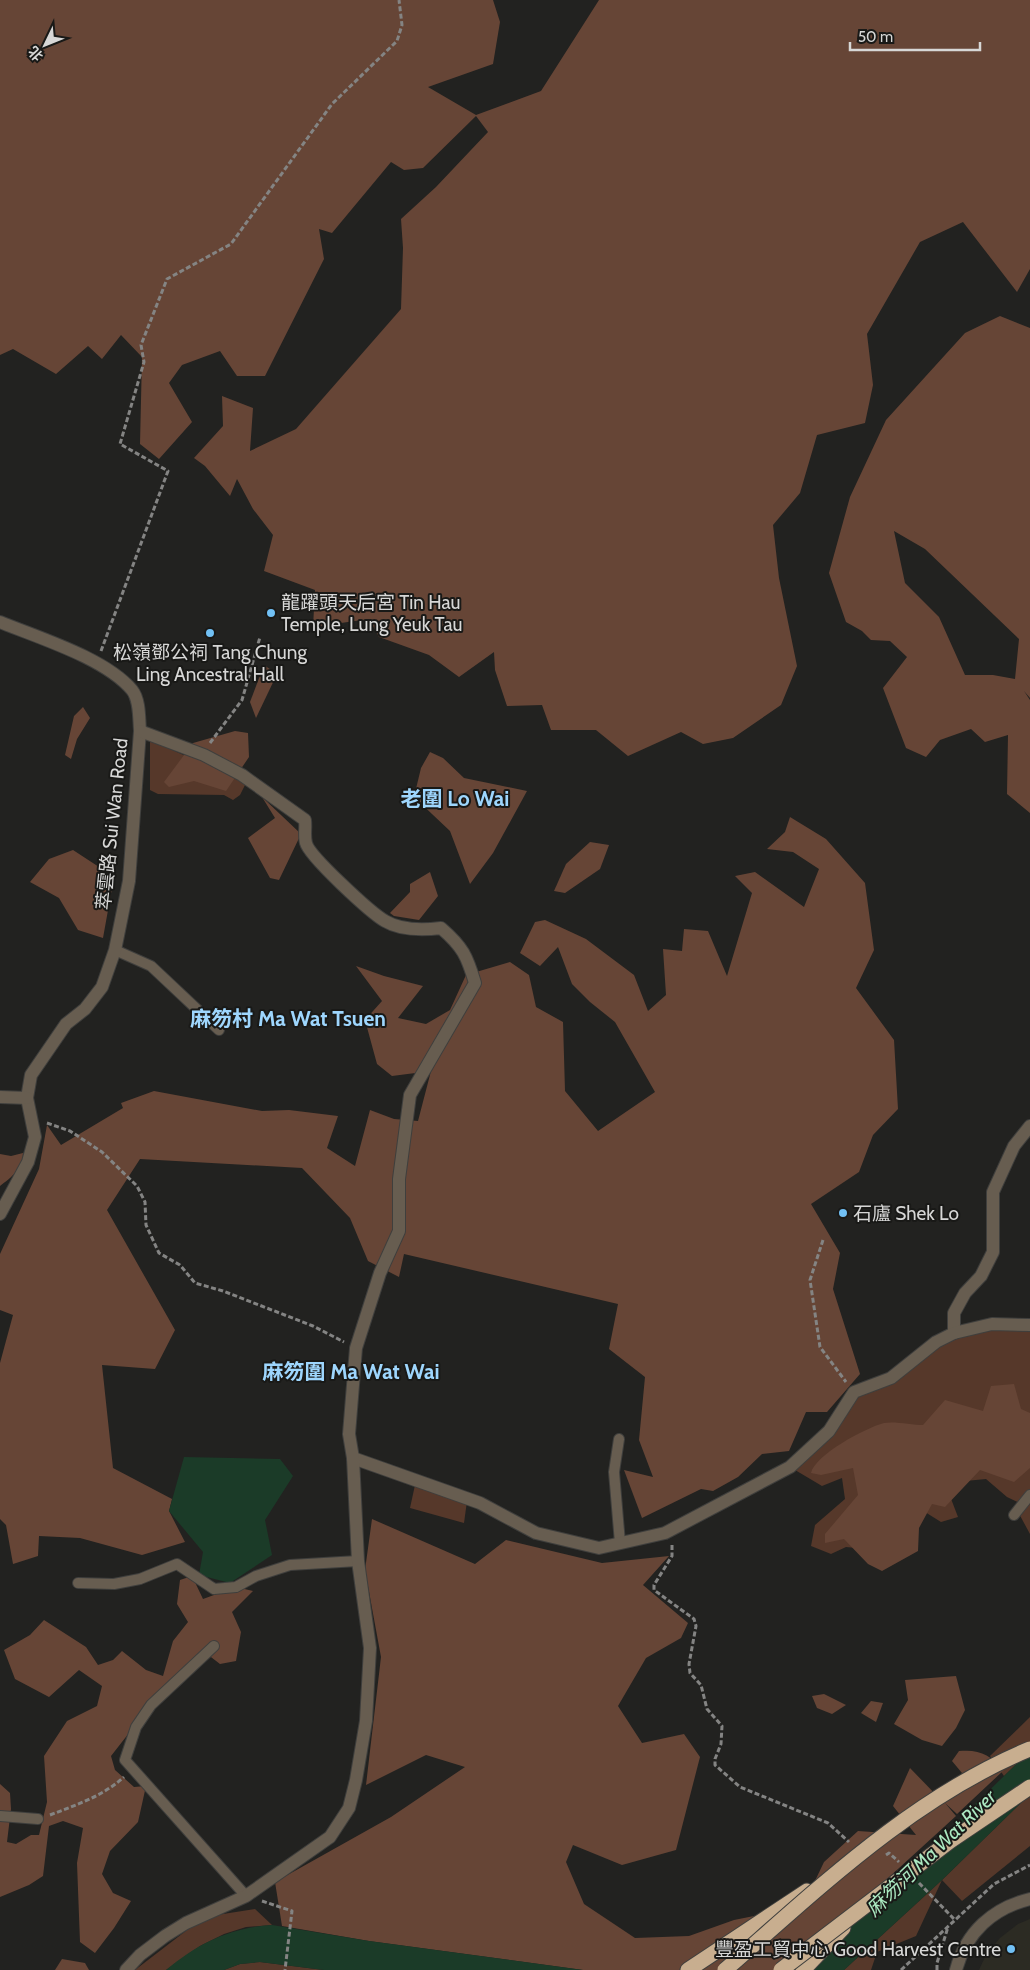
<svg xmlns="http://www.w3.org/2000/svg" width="1030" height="1970" font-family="Cabin,'Noto Sans SC',sans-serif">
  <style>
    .built { fill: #2c2b23 }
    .green { fill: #56382a }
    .forest { fill: #664536; fill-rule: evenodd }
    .water { fill: #1b3b28 }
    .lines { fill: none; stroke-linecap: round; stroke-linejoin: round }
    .service-casing { stroke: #3f3f3d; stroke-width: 12 }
    .minor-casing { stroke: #3f3f3d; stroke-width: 14 }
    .motorway-casing { stroke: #3f3f3d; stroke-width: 17 }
    .path { stroke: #848483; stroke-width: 3; stroke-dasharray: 5 2.5; stroke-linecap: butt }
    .service { stroke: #675d50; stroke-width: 10 }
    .minor { stroke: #675d50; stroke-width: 12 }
    .motorway { stroke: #c8ae8f; stroke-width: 15 }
    .motorway-bridge-casing { stroke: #3f3f3d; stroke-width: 17; stroke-linecap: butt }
    .motorway-bridge { stroke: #c8ae8f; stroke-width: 15 }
    .poi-dot { fill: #72c1f5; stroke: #191917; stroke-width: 2 }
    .labels { text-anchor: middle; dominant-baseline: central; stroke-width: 4; stroke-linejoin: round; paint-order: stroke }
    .poi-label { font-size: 19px; fill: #d7d7d6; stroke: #191917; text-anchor: start }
    .street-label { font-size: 19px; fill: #d7d7d6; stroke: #191917 }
    .water-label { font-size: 20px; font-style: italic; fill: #abe8c1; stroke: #191917 }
    .quarter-label { font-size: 21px; font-weight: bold; fill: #9ed6fd; stroke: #191917 }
  </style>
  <rect width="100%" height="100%" fill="#222220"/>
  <path class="built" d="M1030 1919V1970H979L986 1955 1000 1938 1018 1924Z"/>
  <g class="green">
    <path d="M150 740 246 783 240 795 233 800 224 795 158 794 150 790Z"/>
    <path d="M1030 1326V1534L1017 1510 1022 1504 1007 1497 986 1479 945 1483 958 1517 941 1522 917 1507 867 1549 846 1547 831 1554 811 1546 815 1525 845 1499 842 1478 822 1486 790 1467 854 1392 891 1378 954 1333Z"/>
    <path d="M415 1485 467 1501 464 1523 410 1508Z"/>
    <path d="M1030 1717V1751L1004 1776 990 1756Z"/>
    <path d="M1030 1794V1846L962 1901 942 1880 916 1936 877 1952 871 1970H844L942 1880Z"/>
    <path d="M255 1909 272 1925 246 1927 224 1934 200 1946 166 1970H135L204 1917Z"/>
    <path d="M260 1962 324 1970H224L240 1964Z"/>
  </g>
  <g class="forest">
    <path d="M0 0H493L500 22 493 64 428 87 476 115 541 91 599 0H1030V269L1017 292 963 222 920 242 867 334 873 385 865 423 817 435 800 493 773 525 779 578 797 666 781 705 733 738 703 744 681 732 628 756 596 730H551L542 705 507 706 495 670 494 652 459 677 429 655 379 637 369 619 313 627 315 590 264 571 273 535 253 509 237 479 230 496 205 466 194 458 223 426 222 396 253 408 250 451 296 429 401 309 403 248 401 219 436 187 488 132 476 116 423 168 404 170 391 162 332 233 319 229 324 259 265 376H237L220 351 182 365 169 383 192 422 159 459 140 444 142 357 121 335 102 359 88 346 56 374 13 349 0 355Z"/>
    <path d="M1000 316 1030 328V698L1024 691 1030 700V813L1007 794 1008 735 985 742 971 729 940 740 926 757 906 748 883 688 907 657 890 641 871 640 862 631 846 622 829 573 850 497 886 420 965 333ZM894 531 925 549 1019 639 1015 679 993 675H965L939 617 905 583Z"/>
    <path d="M264 665 277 674 256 718 250 702Z"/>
    <path d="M83 707 90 718 77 739 71 759 65 755 74 716Z"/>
    <path d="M235 731 248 733 249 757 226 791 194 781 169 787 164 782 193 743Z"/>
    <path d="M430 752 443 758 464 778 527 791 493 853 470 884 450 831 414 797 421 768Z"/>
    <path d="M262 797 301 834 279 880 270 878 248 838 275 818Z"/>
    <path d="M790 817 826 839 865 883 874 950 856 988 894 1040 898 1109 873 1135 859 1172 811 1204 840 1253 833 1289 860 1374 827 1412H806L789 1451 762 1454 738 1477 713 1491 701 1489 642 1518 624 1470 653 1477 639 1440 645 1377 609 1349 618 1304 404 1254 399 1277 368 1261 350 1218 302 1168 140 1159 107 1210 175 1330 155 1369 102 1365 113 1468 172 1499 169 1511 185 1542 142 1555 80 1538 39 1536 38 1556 13 1564 6 1525 0 1519V1363L13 1315 0 1310V1254L39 1169 47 1125 61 1145 123 1108 121 1103 154 1091 262 1111 289 1110 338 1116 327 1148 355 1166 370 1110 394 1119 418 1121 431 1071 392 1076 377 1064 365 1020 382 1001 356 966 384 976 423 986 398 1018 426 1024 450 1010 466 975 510 962 529 975 536 1007 563 1022 565 1091 598 1131 655 1092 615 1022 590 1002 572 984 558 947 540 966 520 953 535 922 545 920 586 939 634 975 648 1011 666 995 663 949 682 951 684 929 708 931 727 976 752 893 735 876 755 872 804 907 819 869 793 852 767 849 785 832Z"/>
    <path d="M590 842 609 845 600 869 565 893 554 891 566 864Z"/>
    <path d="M73 850 99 867 112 888 103 938 78 930 59 898 30 882 49 859Z"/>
    <path d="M430 872 438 896 419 920 394 916 390 913 410 892V884Z"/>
    <path d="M23 1153C23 1168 12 1177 0 1186V1154L11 1156Z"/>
    <path d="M1014 1384 1021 1409 1030 1413V1468L1014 1482 980 1470 945 1507 932 1504 919 1528 918 1551 882 1571 868 1564 844 1539 825 1543V1534L858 1495 853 1468 821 1475 811 1473C815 1455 865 1428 884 1423 895 1421 912 1425 923 1425L945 1400 983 1411 991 1386Z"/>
    <path d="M372 1519 475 1564 506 1540 602 1563 669 1556 643 1585 688 1623 681 1638 646 1658 618 1706 642 1743 684 1734 700 1757 676 1850 622 1865 573 1845 566 1862 584 1904 635 1938 689 1936 734 1920 803 1906 824 1862 858 1831 916 1835 893 1806 910 1768 941 1800 962 1773 952 1761 959 1751C980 1749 990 1755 1004 1770L957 1814 945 1803 956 1816 841 1921 803 1970H583L369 1941 282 1926 275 1882 391 1817 465 1767 426 1755 366 1785 381 1657 365 1570Z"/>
    <path d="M192 1576 203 1599 236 1587 253 1591 232 1612 241 1632 236 1661 220 1664 207 1654 147 1710 111 1756 115 1770 134 1787 146 1786 138 1822 110 1851 102 1874 113 1893 131 1901 114 1928 95 1953 80 1942 77 1863 83 1828 63 1821 49 1826 43 1876 29 1885 0 1897V1784L10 1793 11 1809 7 1842 16 1844 31 1835H39L47 1802 44 1756 67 1721 97 1706 102 1686 79 1670 49 1697 15 1679 4 1650 30 1635 44 1620 86 1647 98 1665 113 1660 122 1651 146 1670 163 1676 173 1641 188 1622 177 1604 180 1580Z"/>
    <path d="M956 1676 965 1710 956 1728 942 1746 922 1740 894 1724 908 1700 905 1680Z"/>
    <path d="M824 1694 846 1705 832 1714 817 1708 812 1696Z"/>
    <path d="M871 1701 883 1703 876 1722 861 1713Z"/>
    <path d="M62 1959 85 1963 89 1970H55Z"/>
  </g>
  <g class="water">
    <path d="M184 1457 280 1459 293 1476 265 1520 272 1555 230 1583 199 1575 203 1552 169 1511Z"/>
    <path d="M1030 1751V1794L942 1880 844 1970H803Z"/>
    <path d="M272 1925 369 1941 583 1970H324L260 1962 240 1964 224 1970H166C199 1943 229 1928 272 1925Z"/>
  </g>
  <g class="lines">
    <g class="service-casing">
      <g id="service">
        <path d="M115 950 151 966 219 1030"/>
        <path d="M619 1439 614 1472 620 1543"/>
        <path d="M1014 1515 1030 1495"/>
        <path d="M78 1583 114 1584 140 1579 177 1564 214 1589 236 1587 256 1576 290 1565 358 1561"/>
        <path d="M214 1646 151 1705 136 1727 125 1760 246 1896"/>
        <path d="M0 1816 38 1819"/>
      </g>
    </g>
    <g class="minor-casing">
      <g id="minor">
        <path d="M0 622C39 638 105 658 132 690 140 700 139 719 140 731L129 881 115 950 102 987 85 1009 66 1024 31 1075 27 1098 35 1137 28 1162 0 1214"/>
        <path d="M0 1097 27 1098"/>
        <path d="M954 1333V1313L965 1293 981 1276 993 1252V1192L1014 1146 1030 1126"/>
        <path d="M353 1458 480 1503 536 1533 599 1548 665 1533 790 1467 829 1431 854 1392 891 1378 936 1342 954 1333 992 1324 1030 1325"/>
        <path d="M126 1970 140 1955 165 1936 186 1923 246 1896 330 1837 349 1808 356 1780 366 1721 370 1648 358 1561 353 1458 349 1434 356 1348 380 1273 399 1231V1179L410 1095 475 983C467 956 463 947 441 928 424 930 400 930 385 921 371 913 309 856 306 843 304 836 306 827 305 820L242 775 204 755 140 731"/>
        <path d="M956 1970C966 1932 993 1908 1030 1899"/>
      </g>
    </g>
    <g class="motorway-casing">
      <g id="motorway">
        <path d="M688 1970 807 1891"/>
        <path d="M803 1970 843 1928"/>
      </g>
    </g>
    <g class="path">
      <path d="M101 651 168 471 120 444 144 362 141 345 167 279 231 244 332 104 397 41 402 25 399 0"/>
      <path d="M210 743 242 700 260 637"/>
      <path d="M47 1123 70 1131 102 1152 137 1186 145 1202 146 1225 159 1253 180 1265 195 1283 223 1291 313 1326 344 1342"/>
      <path d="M823 1240 810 1280 820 1347 846 1382"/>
      <path d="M672 1545V1556L654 1585V1590L694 1619 696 1626 689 1664 690 1673 701 1685 707 1709 722 1726 721 1744 715 1759V1765L740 1787 828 1823 849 1842"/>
      <path d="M50 1815C76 1805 103 1796 124 1777"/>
      <path d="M886 1855 889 1853 899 1862"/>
      <path d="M919 1883 955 1920"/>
      <path d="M262 1901 292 1911 285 1970"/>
      <path d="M901 1970 994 1884 1030 1865"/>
      <path d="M937 1970V1963L948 1927"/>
    </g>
    <use href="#service" class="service"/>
    <use href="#minor" class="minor"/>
    <use href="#motorway" class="motorway"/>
    <g class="motorway-bridge-casing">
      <g id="motorway-bridge">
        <path d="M725 1970C819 1888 913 1797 1030 1749"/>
        <path d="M781 1970 950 1841 1030 1787"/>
      </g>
    </g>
    <use href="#motorway-bridge" class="motorway-bridge"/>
  </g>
  <g class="poi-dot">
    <circle cx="271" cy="613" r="5"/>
    <circle cx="210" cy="633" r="5"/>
    <circle cx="843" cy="1213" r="5"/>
    <circle cx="1011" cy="1949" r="5"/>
  </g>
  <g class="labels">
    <g class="poi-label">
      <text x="281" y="602">龍躍頭天后宮 Tin Hau<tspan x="281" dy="22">Temple, Lung Yeuk Tau</tspan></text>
      <text x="210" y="652" text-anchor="middle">松嶺鄧公祠 Tang Chung<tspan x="210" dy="22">Ling Ancestral Hall</tspan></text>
      <text x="853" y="1213">石廬 Shek Lo</text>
      <text x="1001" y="1949" text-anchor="end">豐盈工貿中心 Good Harvest Centre</text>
    </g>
    <g class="street-label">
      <text transform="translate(112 824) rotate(-84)">萃雲路 Sui Wan Road</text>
    </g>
    <g class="water-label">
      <text transform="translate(931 1853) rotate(-44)">麻笏河 Ma Wat River</text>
    </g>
    <g class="quarter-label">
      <text x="455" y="798">老圍 Lo Wai</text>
      <text x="288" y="1018">麻笏村 Ma Wat Tsuen</text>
      <text x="351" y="1371">麻笏圍 Ma Wat Wai</text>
    </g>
  </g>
  <g transform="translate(45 45) rotate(227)" stroke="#191917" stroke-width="4" paint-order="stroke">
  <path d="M0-4L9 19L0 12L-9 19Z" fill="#d7d7d6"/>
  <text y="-8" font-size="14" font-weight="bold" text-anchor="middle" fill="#d7d7d6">北</text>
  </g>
  <path d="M850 42v8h130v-8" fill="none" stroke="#d7d7d6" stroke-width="2.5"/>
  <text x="858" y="42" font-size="15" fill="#d7d7d6" stroke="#191917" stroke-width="4" paint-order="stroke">50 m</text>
</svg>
